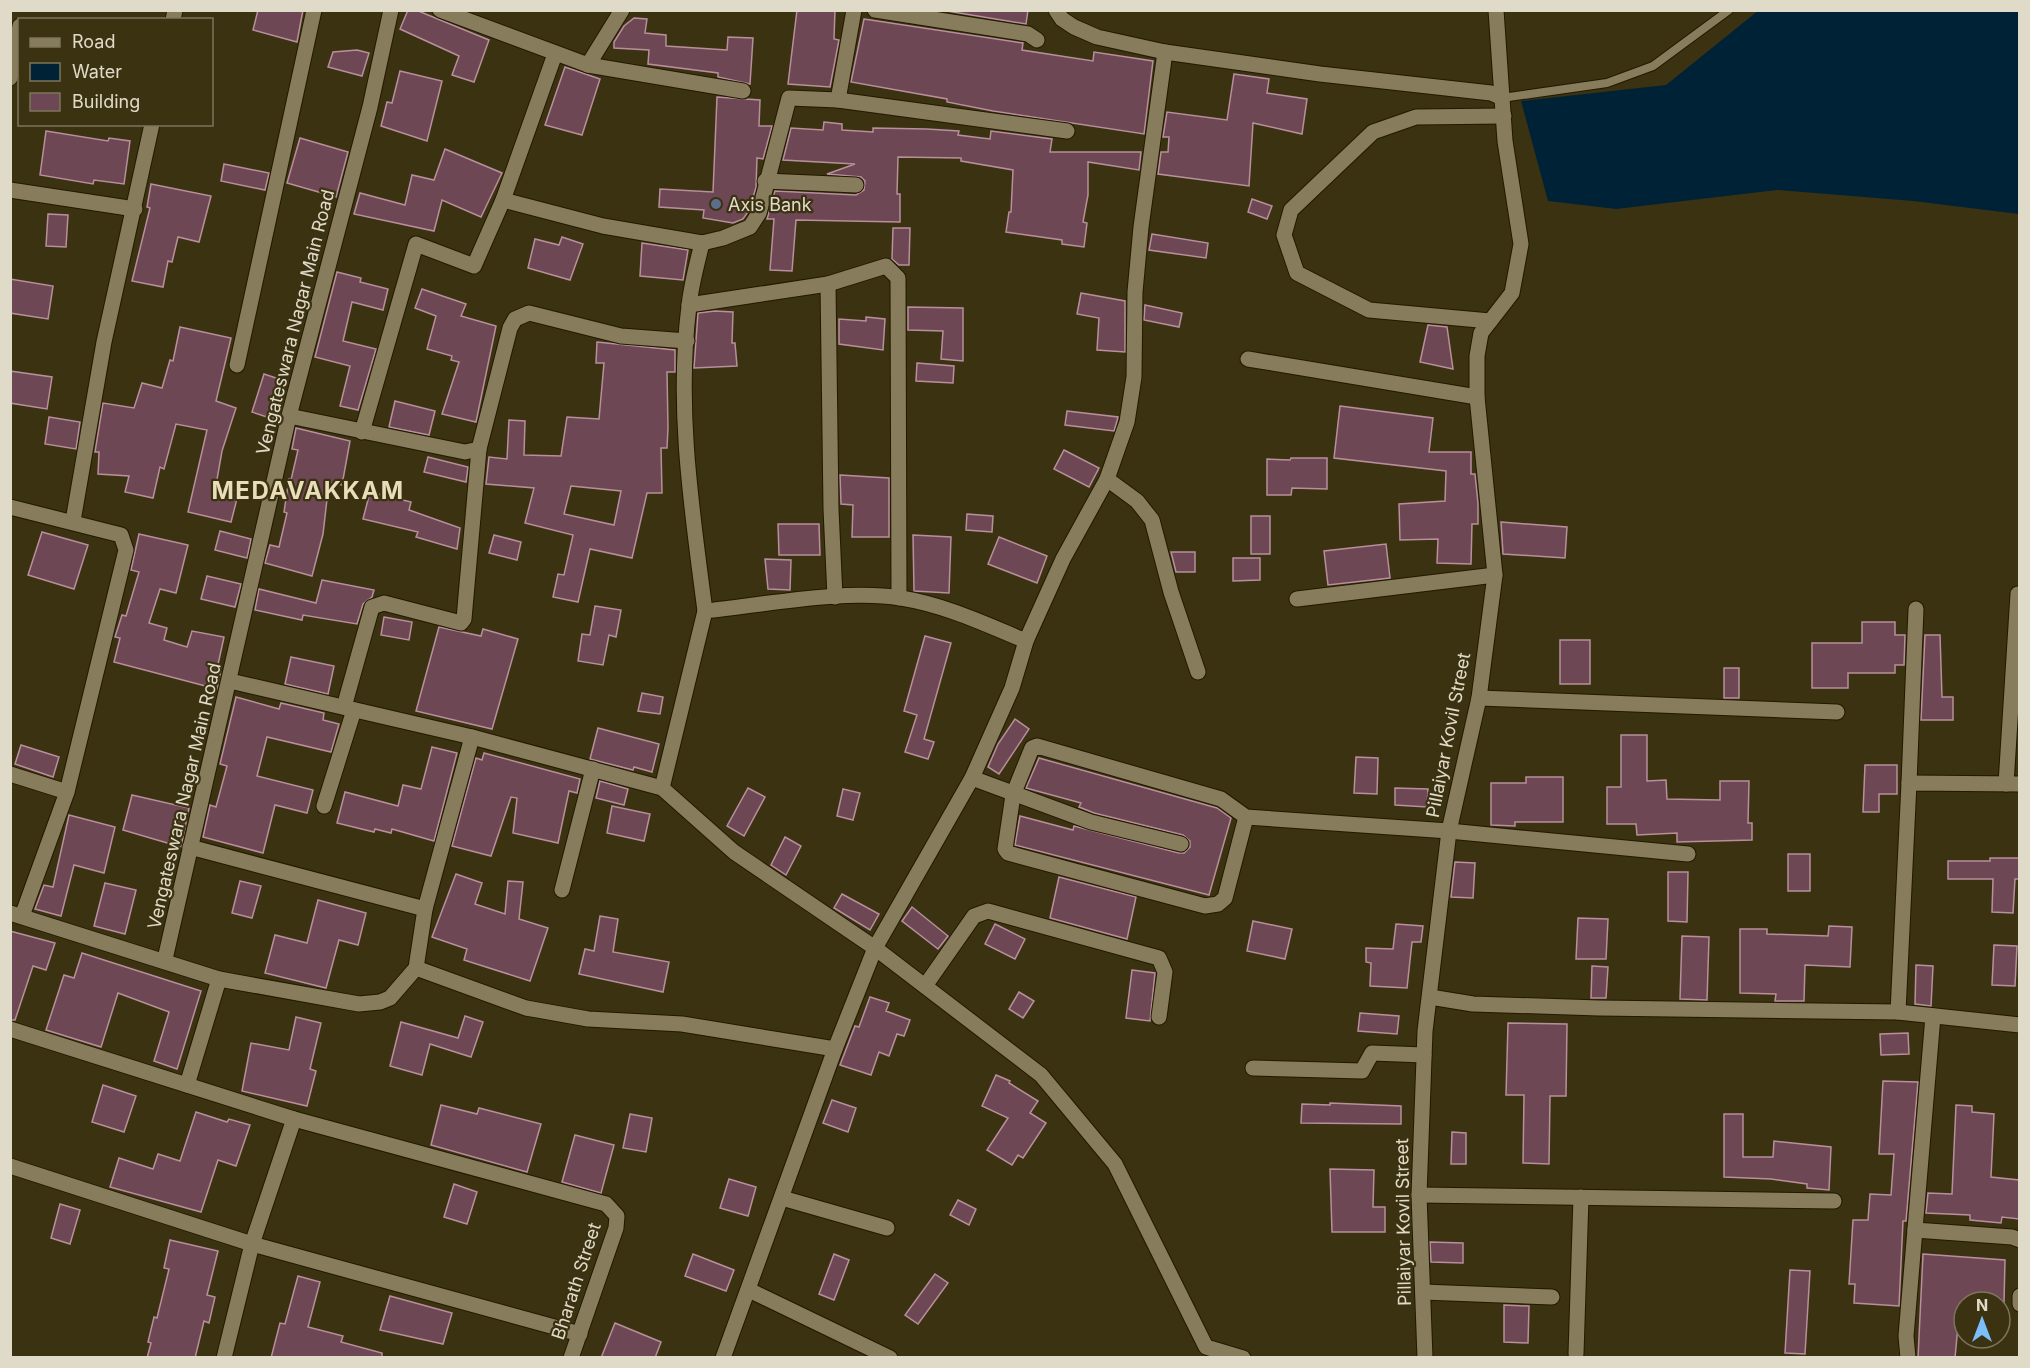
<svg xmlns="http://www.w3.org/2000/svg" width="2030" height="1368" font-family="Inter,sans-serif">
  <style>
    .water { fill: #002237 }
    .building { fill: #6e4754; stroke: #b7909b; stroke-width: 1.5; fill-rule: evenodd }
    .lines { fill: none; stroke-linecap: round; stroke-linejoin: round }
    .lane-casing { stroke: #221900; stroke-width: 10 }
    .street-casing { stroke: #221900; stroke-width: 17 }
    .secondary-casing { stroke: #221900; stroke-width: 17 }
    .lane { stroke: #877c5b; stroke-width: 8 }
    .street { stroke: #877c5b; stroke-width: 15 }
    .secondary { stroke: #877c5b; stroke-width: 15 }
    .service-dot { fill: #5c6f8a; stroke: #3b3212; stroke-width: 2 }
    .labels { text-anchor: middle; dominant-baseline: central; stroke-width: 4.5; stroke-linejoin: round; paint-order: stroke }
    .poi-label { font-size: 18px; fill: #e0dac8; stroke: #3b3212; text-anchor: start }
    .street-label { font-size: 18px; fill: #e0dac8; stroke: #3b3212 }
    .district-label { font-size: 24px; font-weight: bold; letter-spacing: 1.5px; fill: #e9deb9; stroke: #3b3212 }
  </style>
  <rect width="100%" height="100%" fill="#3b3212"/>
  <path class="water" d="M1759 10 2019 11V214L1913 201 1777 190 1616 209 1548 201 1521 101 1666 85Z"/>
  <g class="building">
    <path d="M258 10H303L297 42 253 30Z"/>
    <path d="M408 10H416L489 40 474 82 452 75 459 56 400 29Z"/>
    <path d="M797 10H835L834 39 839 40 830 87 788 84Z"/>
    <path d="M941 10H1028L1026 24Z"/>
    <path d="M634 18 647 19 645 33 666 35V46L727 50 728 37 753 38 750 84 718 77V73L648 64 649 50 614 48V42L624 26Z"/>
    <path d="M864 19 1023 43 1022 50 1093 61 1094 52 1153 61 1144 134 993 111 947 102V99L851 82Z"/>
    <path d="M357 50 369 53 362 76 328 67 333 52Z"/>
    <path d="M565 67 600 79 582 135 545 125Z"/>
    <path d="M400 71 442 81 427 141 381 126 387 102 392 103Z"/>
    <path d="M1234 74 1269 79 1267 93 1307 99 1302 134 1253 123 1249 186 1158 174 1161 152H1168L1169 137H1163L1167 112 1227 120Z"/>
    <path d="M717 97 760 100 759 126H772L763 159 757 158 756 187 750 209 743 219 733 223 703 218 704 210 659 207 660 189 713 192Z"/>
    <path d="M824 122 842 124V130L873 132V128L927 129 959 131 958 135 990 139 991 131 1052 139 1050 152H1141L1139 170 1088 162V195L1083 222 1087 223 1084 247 1062 244V240L1006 232 1009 212H1011L1013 170 961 161V158L898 157 897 194H900V222L796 220 792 271 770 270 774 219H767L775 191 856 195 864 190 865 181 861 177 827 174 855 164 783 160 791 128 823 130Z"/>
    <path d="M46 131 108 141 109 138 130 141 124 184 94 180 93 184 40 175Z"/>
    <path d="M300 138 348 152 336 197 287 183Z"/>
    <path d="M445 149 502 173 481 217 442 200 434 231 354 214 360 193 405 205 412 175 434 180Z"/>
    <path d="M224 164 269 173 265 190 221 181Z"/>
    <path d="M151 184 211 196 199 242 178 237 172 262 168 261 163 287 132 281 150 208 147 207Z"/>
    <path d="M1252 199 1272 206 1267 219 1248 212Z"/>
    <path d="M48 214 68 215 66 247 46 246Z"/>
    <path d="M893 228H910L909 265H899L892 259Z"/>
    <path d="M1152 234 1208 243 1206 258 1149 250Z"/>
    <path d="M562 237 583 244 570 280 528 268 535 239 559 245Z"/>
    <path d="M642 243 688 250 683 280 640 276Z"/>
    <path d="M337 272 361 278 360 282 388 289 383 310 352 302 343 341 376 349 358 410 340 406 350 366 315 357Z"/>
    <path d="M10 279 53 286 48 319 10 313Z"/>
    <path d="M422 289 466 304 461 316 496 326 476 422 442 414 459 362 451 360 452 356 427 349 436 316 415 308Z"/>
    <path d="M1081 293 1125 301V352L1097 350 1099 318 1077 314Z"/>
    <path d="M1145 305 1182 313 1179 327 1144 320Z"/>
    <path d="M908 307 963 308V361L941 359 943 331 908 330Z"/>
    <path d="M715 311 733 312 732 343H735L737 366 694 368 698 313Z"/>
    <path d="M866 317 885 319 883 350 839 344V319L866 321Z"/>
    <path d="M1428 325 1447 327 1453 369 1420 362Z"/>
    <path d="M180 327 231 338 216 401 236 408 222 451 216 485 239 491 231 522 188 512 207 430 176 424 164 469 160 467 153 498 125 492 129 476 98 474 99 452H95L103 403 134 408 142 383 162 388 170 360 173 361Z"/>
    <path d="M597 342 675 350V372H667L668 428 667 448H661L662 493H647L632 558 590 549 578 602 553 597 558 574 564 575 573 535 525 523 534 488 486 484 489 457 507 459 509 420 525 421 524 455 561 456 567 417 599 419 604 363H596ZM571 486 621 491 614 525 564 514Z"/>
    <path d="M917 363 954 366 953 383 916 381Z"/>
    <path d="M10 371 52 377 47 409 10 403Z"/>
    <path d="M264 374 285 381 273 419 252 412Z"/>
    <path d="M395 401 435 411 429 435 389 427Z"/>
    <path d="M1340 406 1433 418 1429 452H1471V474H1475L1478 503V524H1472L1471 564 1437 563 1438 539 1400 540 1399 504 1445 501 1446 471 1334 458Z"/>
    <path d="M1067 411 1118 417 1117 421 1114 431 1065 425Z"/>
    <path d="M49 417 80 422 76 449 45 444Z"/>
    <path d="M296 428 350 441 342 485 329 482 323 534 312 576 265 563 270 545 279 547 287 513 284 512 289 479 291 480 298 450 292 449Z"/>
    <path d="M1064 450 1099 468 1089 487 1054 469Z"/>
    <path d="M428 457 468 467 466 482 424 472Z"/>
    <path d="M1291 458H1327V489L1292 488 1291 495H1267V459L1290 460Z"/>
    <path d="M840 475 889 478V537H852L853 505 841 504Z"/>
    <path d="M370 492 411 502 409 510 460 528 457 549 416 537 418 532 363 519Z"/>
    <path d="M967 514 993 516 992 532 966 530Z"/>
    <rect x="1251" y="516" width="19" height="38"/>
    <path d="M1501 522 1567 527 1565 558 1503 554Z"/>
    <path d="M778 524H819L820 555H779Z"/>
    <path d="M220 531 251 539 247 558 215 550Z"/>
    <path d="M42 532 88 545 74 589 28 575Z"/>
    <path d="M139 534 188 545 176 593 160 589 149 623 167 628 164 640 187 647 192 631 224 637 217 669 221 670 217 689 114 662 120 638 115 637 122 615 126 616 139 572 131 570Z"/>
    <path d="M494 535 521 542 517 560 489 553Z"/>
    <path d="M913 535 951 537 949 593 914 591Z"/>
    <path d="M999 537 1047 556 1037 583 988 564Z"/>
    <path d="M1386 544 1390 578 1328 585 1324 551Z"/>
    <path d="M1171 552H1195V572H1176Z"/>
    <path d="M1233 558H1260V580L1233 581Z"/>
    <path d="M765 559 791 560 790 590 768 589Z"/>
    <path d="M207 576 241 584 235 607 201 599Z"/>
    <path d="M322 580 374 590 372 597 363 604 357 624 303 615 302 620 255 610 259 589 316 603Z"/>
    <path d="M595 606 621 610 616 637 609 635 603 665 578 661 582 634 590 635Z"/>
    <path d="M384 617 412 622 409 640 381 635Z"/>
    <path d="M1862 622H1895V635H1905L1904 665H1895V673H1848V688H1812V643H1862Z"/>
    <path d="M439 627 481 636 483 629 518 639 492 729 416 711Z"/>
    <path d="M1925 635H1940L1942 697H1953V720H1921Z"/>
    <path d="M925 636 951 643 924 739 934 742 928 759 905 752 917 715 904 711Z"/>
    <rect x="1560" y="640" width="30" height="44"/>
    <path d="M291 657 334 666 328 694 285 684Z"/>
    <rect x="1724" y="668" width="15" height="30"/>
    <path d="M642 693 663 697 660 714 638 711Z"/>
    <path d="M236 697 279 709 281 703 324 713 323 720 339 724 331 752 267 737 257 776 313 790 307 813 275 805 263 853 203 837 210 805 216 807 227 766 220 764Z"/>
    <path d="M1015 719 1029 729 999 774 988 767 998 744Z"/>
    <path d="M598 728 659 744 652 772 634 767 633 770 590 759Z"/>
    <path d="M1621 735H1647V781L1666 780 1667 799 1720 800V781H1749L1748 823H1752V840L1677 842V833L1637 835 1636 824H1607V787H1621Z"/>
    <path d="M21 745 59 757 53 777 15 764Z"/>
    <path d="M432 747 457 753 434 841 392 829 391 833 375 829 374 832 337 823 345 792 398 806 403 785 421 789Z"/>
    <path d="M484 753 580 779 577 793 569 791 558 843 513 833 517 798 511 797 491 856 452 846 476 758 482 760Z"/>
    <path d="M1356 757 1378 758 1377 794 1354 793Z"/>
    <path d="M1039 758 1217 808 1231 818 1209 895 1015 845 1020 816 1073 830 1074 826 1179 853H1184L1190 847V841L1183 835 1094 813 1079 807 1081 803 1026 788Z"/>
    <path d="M1865 765H1897V794H1879V812H1863Z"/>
    <path d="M1526 777H1563V822H1515V826L1491 825V783H1526Z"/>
    <path d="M600 781 628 789 624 805 596 798Z"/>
    <path d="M748 788 765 797 744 836 727 826Z"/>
    <path d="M1395 788 1428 789 1427 807 1395 805Z"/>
    <path d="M843 789 860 793 853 820 837 816Z"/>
    <path d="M132 795 189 808 181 847 123 830Z"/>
    <path d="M612 806 650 814 644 841 607 833Z"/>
    <path d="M69 815 115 827 104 873 74 865 61 916 35 909 44 885 53 887Z"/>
    <path d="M785 837 801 846 786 875 771 865Z"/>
    <rect x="1788" y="854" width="22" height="37"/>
    <path d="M1990 858H2019V879H2015L2013 913 1992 912 1993 879H1948V861H1990Z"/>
    <path d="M1455 862 1475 863 1473 898 1451 897Z"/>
    <path d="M1668 872H1688L1687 922 1668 921Z"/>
    <path d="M456 874 482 883 475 904 505 914 508 881 523 882 519 919 548 928 530 981 464 960 467 949 432 937Z"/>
    <path d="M1059 877 1136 897 1127 939 1050 918Z"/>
    <path d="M240 881 261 886 252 918 232 913Z"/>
    <path d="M105 883 136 890 125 934 94 926Z"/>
    <path d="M842 894 879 914 870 930 834 908Z"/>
    <path d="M318 900 366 913 358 945 339 940 326 988 265 973 275 935 307 943Z"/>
    <path d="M912 907 948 936 938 949 902 921Z"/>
    <path d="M600 916 618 919 613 952 669 962 663 992 579 974 585 949 594 951Z"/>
    <path d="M1578 918 1608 919 1606 959H1576Z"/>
    <path d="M1253 921 1292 929 1285 959 1247 951Z"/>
    <path d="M995 924 1025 939 1015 959 985 944Z"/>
    <path d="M1396 924 1423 926 1421 942H1412L1407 988 1370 986 1371 963 1366 962V948L1393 949Z"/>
    <path d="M1829 926 1852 927 1850 967 1805 965 1804 1001H1775L1776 994 1740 993V929H1767V934L1828 936Z"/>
    <path d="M10 931 55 943 46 970 33 966 15 1020H10Z"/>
    <path d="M1682 936 1709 937 1707 1000 1680 999Z"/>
    <path d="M1994 945 2017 946 2015 986 1992 985Z"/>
    <path d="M82 953 201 991 177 1069 154 1061 169 1012 118 993 101 1047 46 1030 64 975 74 978Z"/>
    <path d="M1916 965 1933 966 1931 1006 1915 1004Z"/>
    <path d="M1592 966 1608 967 1606 998H1591Z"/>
    <path d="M1132 970 1155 973 1150 1021 1126 1018Z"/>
    <path d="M1019 992 1034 1001 1023 1018 1009 1009Z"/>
    <path d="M870 997 889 1003 886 1011 910 1020 904 1036 897 1034 889 1056 879 1052 871 1075 840 1065 855 1026 859 1027Z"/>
    <path d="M1360 1013 1399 1016 1397 1034 1358 1031Z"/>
    <path d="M465 1016 483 1022 471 1057 430 1044 422 1075 390 1066 401 1022 458 1038Z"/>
    <path d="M296 1017 321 1023 310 1069 316 1071 307 1106 242 1091 251 1043 289 1050Z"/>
    <path d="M1508 1023 1567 1024 1566 1096H1550L1549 1164 1523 1163 1524 1095H1506Z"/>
    <path d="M1908 1033 1909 1054 1881 1055 1880 1034Z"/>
    <path d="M996 1075 1010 1081 1009 1083 1038 1101 1030 1113 1046 1123 1023 1158 1018 1155 1012 1165 987 1150 1008 1118 982 1106Z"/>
    <path d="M1883 1081 1918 1082 1906 1221H1903L1899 1306 1854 1303 1855 1284H1849L1853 1220H1868L1870 1194 1891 1195 1894 1154H1879Z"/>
    <path d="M103 1085 136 1096 124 1132 92 1122Z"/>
    <path d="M832 1100 856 1108 848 1132 823 1123Z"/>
    <path d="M1330 1103 1401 1106V1124L1301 1123 1302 1104 1330 1105Z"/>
    <path d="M441 1105 477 1114 479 1108 541 1124 527 1172 431 1145Z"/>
    <path d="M1956 1105 1972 1106V1112L1994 1114 1991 1177 2019 1180V1219L2002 1217 2001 1223 1970 1220V1215L1926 1213 1928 1193 1952 1194Z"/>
    <path d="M196 1112 227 1122 229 1119 250 1125 236 1166 218 1160 201 1212 110 1187 119 1158 153 1169 158 1154 180 1161Z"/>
    <path d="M630 1114 652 1118 646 1152 623 1148Z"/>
    <path d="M1724 1114H1743V1157H1773L1774 1141 1831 1147 1829 1190 1807 1188V1184L1771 1179 1724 1177Z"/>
    <path d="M1452 1132 1466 1133V1164H1451Z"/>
    <path d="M575 1135 614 1145 601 1193 562 1182Z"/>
    <path d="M1330 1169 1374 1170 1373 1207H1385V1232H1332Z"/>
    <path d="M729 1179 756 1187 748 1216 720 1208Z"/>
    <path d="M454 1184 477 1192 467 1224 444 1217Z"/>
    <path d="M958 1200 976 1209 969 1225 950 1215Z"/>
    <path d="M60 1204 80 1210 70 1244 51 1238Z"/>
    <path d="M170 1240 218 1251 207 1295 215 1297 209 1323 204 1321 195 1358H147L151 1343 148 1342 154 1317 157 1318 169 1269 164 1268Z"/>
    <path d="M1430 1242 1463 1243V1263L1431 1262Z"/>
    <path d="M693 1254 734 1270 726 1291 685 1276Z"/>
    <path d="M834 1254 849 1260 834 1300 819 1294Z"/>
    <path d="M1923 1254 2005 1260 2004 1302 1960 1303 1955 1358H1918Z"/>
    <path d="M1790 1270 1810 1271 1805 1354 1785 1353Z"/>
    <path d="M935 1274 948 1283 918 1324 905 1315Z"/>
    <path d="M298 1276 320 1282 308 1327 343 1336 341 1342 382 1353V1358H271L280 1323 285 1324Z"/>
    <path d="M390 1296 452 1313 443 1344 380 1330Z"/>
    <path d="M1504 1305 1529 1306 1528 1343 1504 1342Z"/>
    <path d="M615 1323 661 1342 655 1358H601Z"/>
  </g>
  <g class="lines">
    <g class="lane-casing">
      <path id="lane" d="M1502 98 1607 83 1653 66 1729 10"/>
    </g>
    <g class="street-casing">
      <g id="street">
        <path d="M440 10 588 65 743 91"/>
        <path d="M875 10 1028 34 1037 40"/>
        <path d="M1496 10 1502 98"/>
        <path d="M173 20 175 10"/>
        <path d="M588 65 622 10"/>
        <path d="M10 78 20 26"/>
        <path d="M838 100 854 10"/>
        <path d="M765 181 856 185"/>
        <path d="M10 190 135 209"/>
        <path d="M503 200 603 226 702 243 723 238 750 227 759 213 789 98 838 100 1067 131"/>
        <path d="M702 243C697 264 691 285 689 306 676 408 692 511 705 611"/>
        <path d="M828 284 831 509 835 597"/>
        <path d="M689 305 828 284 886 266 898 278 899 598"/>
        <path d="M1490 321 1369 310 1297 273 1284 235 1291 210 1373 132 1416 117 1504 116"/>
        <path d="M1248 359 1477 397"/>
        <path d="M237 365 314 10"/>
        <path d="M289 416 465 452 479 449 510 328 515 319 529 313 621 336 687 341"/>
        <path d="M362 432 416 244 474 266 503 200 555 54"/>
        <path d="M1107 479 1137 501 1152 520 1171 592 1198 672"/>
        <path d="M10 507 121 535 126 550 67 792 22 916"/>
        <path d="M73 521 104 342 152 124"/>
        <path d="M1297 599 1495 575"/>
        <path d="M230 681 472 737 662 788 734 852 875 948 1041 1075 1115 1164 1206 1347 1243 1358"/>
        <path d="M1479 698 1837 712"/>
        <path d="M344 707 372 607 384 603 461 623 464 619 479 449"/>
        <path d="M10 774 67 792"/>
        <path d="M972 778 1091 822 1181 844"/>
        <path d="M1909 783 1916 609"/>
        <path d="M2006 784 2018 594"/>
        <path d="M662 788 705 611C763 605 844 589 901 598 945 605 985 624 1026 641"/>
        <path d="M324 806 354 710"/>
        <path d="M1246 817 1221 799 1037 746 1032 748 1013 795 1005 849 1008 853 1205 906 1218 904 1225 898 1246 817 1449 831 1688 854"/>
        <path d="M190 847 425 909"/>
        <path d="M562 890 593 769"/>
        <path d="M10 913 219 979 359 1004 380 1002 390 998 416 968 425 909 472 737"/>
        <path d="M165 959 289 416 370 107 391 10"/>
        <path d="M416 968 526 1008 588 1019 682 1024 835 1049"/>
        <path d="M925 986 974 916 988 911 1159 958 1165 972 1159 1017"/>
        <path d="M1430 997 1473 1004 1599 1008 1898 1012 2020 1025"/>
        <path d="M1898 1012 1909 783 2020 784"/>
        <path d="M10 1029 294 1119 606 1204 617 1216 616 1228 571 1358"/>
        <path d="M1253 1068 1362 1071 1372 1053 1424 1055"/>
        <path d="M187 1085 219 979"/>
        <path d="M10 1166 252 1244 580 1334"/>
        <path d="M1419 1195 1834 1201"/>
        <path d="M782 1198 887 1228"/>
        <path d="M1915 1230 2012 1237 2020 1240"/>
        <path d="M749 1290 890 1358"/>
        <path d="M1423 1292 1552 1297"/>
        <path d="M2020 1296V1304"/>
        <path d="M1576 1354 1581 1197"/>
        <path d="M224 1358 252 1244 294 1119"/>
        <path d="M723 1358 835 1049 875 948 972 778 1012 688 1026 641 1063 559 1107 479 1127 422 1134 377 1135 292 1141 227 1165 52"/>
        <path d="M1908 1358 1906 1336 1933 1016"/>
      </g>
    </g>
    <g class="secondary-casing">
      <path id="secondary" d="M1056 10 1062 19 1074 27 1097 37 1165 52 1320 74 1491 93 1502 98 1505 141 1521 244 1512 293 1481 333 1477 356V397L1495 575 1479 698 1449 831 1425 1031 1419 1195 1425 1358"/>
    </g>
    <use href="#lane" class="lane"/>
    <use href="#street" class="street"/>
    <use href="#secondary" class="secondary"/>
  </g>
  <circle class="service-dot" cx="716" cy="204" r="6"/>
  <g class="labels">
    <g class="poi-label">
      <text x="728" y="204">Axis Bank</text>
    </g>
    <g class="street-label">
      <text transform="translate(295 322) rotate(-76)">Vengateswara Nagar Main Road</text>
      <text transform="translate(1448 735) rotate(-79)">Pillaiyar Kovil Street</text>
      <text transform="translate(184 796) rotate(-77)">Vengateswara Nagar Main Road</text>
      <text transform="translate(1403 1222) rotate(-91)">Pillaiyar Kovil Street</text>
      <text transform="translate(576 1281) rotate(-72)">Bharath Street</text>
    </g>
    <g class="district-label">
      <text x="308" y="490">MEDAVAKKAM</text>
    </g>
  </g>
  <rect width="2030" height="1368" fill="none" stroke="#e0dac8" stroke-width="24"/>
  <rect x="18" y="18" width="195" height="108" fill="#3b3212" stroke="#7d755b" stroke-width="1.5"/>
  <rect x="30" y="38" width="30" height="9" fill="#877c5b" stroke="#7d755b" stroke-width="1.5"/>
  <text x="72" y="48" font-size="18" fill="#e0dac8">Road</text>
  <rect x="30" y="63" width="30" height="18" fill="#002237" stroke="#7d755b" stroke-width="1.5"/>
  <text x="72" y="78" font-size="18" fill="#e0dac8">Water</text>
  <rect x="30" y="93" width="30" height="18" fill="#6e4754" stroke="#7d755b" stroke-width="1.5"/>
  <text x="72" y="108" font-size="18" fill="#e0dac8">Building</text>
  <g transform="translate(1982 1320)"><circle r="28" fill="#3b3212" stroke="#7d755b" stroke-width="1.5"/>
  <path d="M0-4.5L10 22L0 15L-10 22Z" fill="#7bbef9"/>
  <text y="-9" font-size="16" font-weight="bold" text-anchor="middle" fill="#e0dac8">N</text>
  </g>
</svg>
